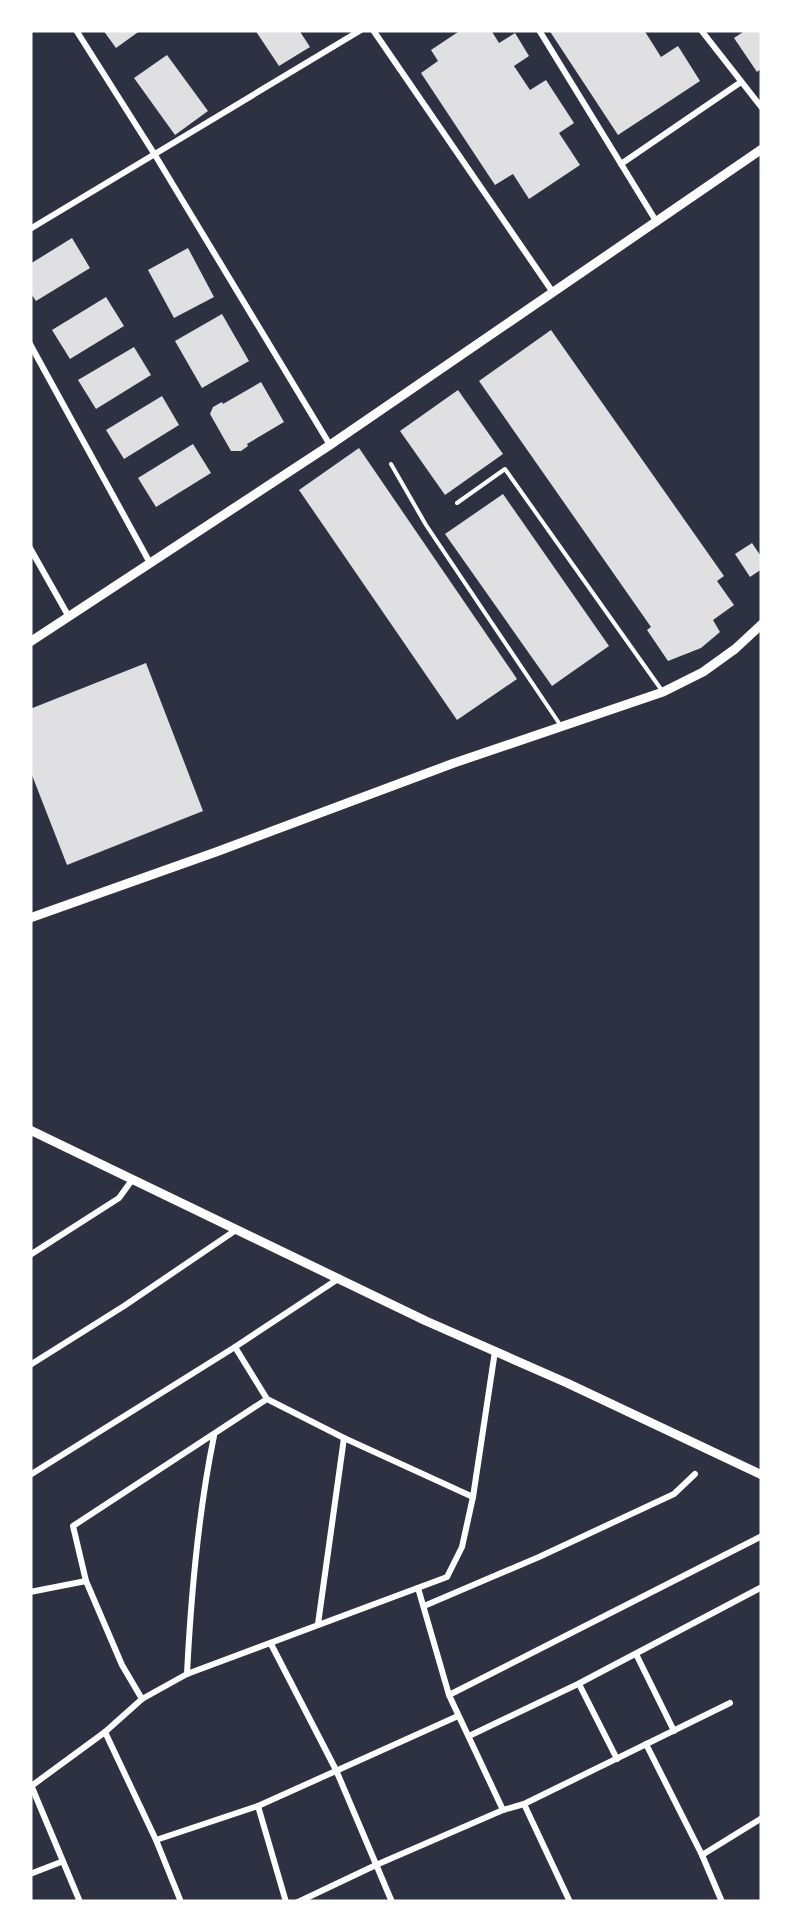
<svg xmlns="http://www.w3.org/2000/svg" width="792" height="1932" font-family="'Nunito Sans',sans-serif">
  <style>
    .building { fill: #e0e0e3 }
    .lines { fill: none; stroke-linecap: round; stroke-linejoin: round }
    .service { stroke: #fff; stroke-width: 4 }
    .minor { stroke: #fff; stroke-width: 6 }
    .tertiary { stroke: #fff; stroke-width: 9 }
    .secondary { stroke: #fff; stroke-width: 9 }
  </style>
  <rect width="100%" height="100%" fill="#2d3142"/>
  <g class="building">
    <path d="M103 30H141L116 48Z"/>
    <path d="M255 30H299L310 47 279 66Z"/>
    <path d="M461 30H491L499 43 515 33 529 56 514 66 530 90 546 80 574 123 559 133 580 165 529 199 513 174 495 185 421 73 438 61 431 50Z"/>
    <path d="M549 30H644L661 57 678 46 700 81 618 135Z"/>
    <path d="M746 30H762V68L757 72 734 38Z"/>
    <path d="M167 55 208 111 175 135 134 78Z"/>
    <path d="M72 238 90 268 36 301 30 292V264Z"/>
    <path d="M188 248 214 297 174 318 148 270Z"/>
    <path d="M106 297 124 326 70 359 52 330Z"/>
    <path d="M222 314 249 361 202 388 175 341Z"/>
    <path d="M551 330 724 576 717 581 734 605 713 620 720 632 701 648 668 661 647 630 651 627 479 381Z"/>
    <path d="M134 347 151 375 96 409 78 380Z"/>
    <path d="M261 382 284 422 247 444 248 446 241 451H231L210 414 213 407 222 402 223 404Z"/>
    <path d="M458 390 503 454 445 495 400 431Z"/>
    <path d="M162 396 179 425 124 459 106 430Z"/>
    <path d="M193 444 211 473 156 507 138 478Z"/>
    <path d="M359 448 517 679 457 720 299 490Z"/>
    <path d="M503 494 609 646 552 686 445 534Z"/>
    <path d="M752 543 762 558V569L750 577 735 554Z"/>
    <path d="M146 663 203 811 67 865 30 770V709Z"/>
  </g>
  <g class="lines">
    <g class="service">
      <path d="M391 464 426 525 559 723"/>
      <path d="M457 503 505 469 663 692"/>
    </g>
    <g class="minor">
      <path d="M76 30 155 155 330 445"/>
      <path d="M373 30 552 291"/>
      <path d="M539 30 656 221"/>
      <path d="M701 30 762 108"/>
      <path d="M621 164 741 82"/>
      <path d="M30 229 361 30"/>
      <path d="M30 344 150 563"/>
      <path d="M30 548 69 617"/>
      <path d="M30 1255 119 1198 132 1180"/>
      <path d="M235 1347 267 1399 344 1438 473 1497"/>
      <path d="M30 1365 124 1306 236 1230"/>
      <path d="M30 1475 235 1347 338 1279"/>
      <path d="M418 1588 449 1695 503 1810"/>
      <path d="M30 1592 86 1581"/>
      <path d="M424 1606 539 1557 674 1494 695 1474"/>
      <path d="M318 1624 344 1438"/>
      <path d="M271 1644 336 1770 392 1902"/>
      <path d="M636 1654 674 1731"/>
      <path d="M187 1674C191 1594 198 1514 214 1436"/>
      <path d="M579 1684 617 1759"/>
      <path d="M449 1695 762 1536"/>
      <path d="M142 1699 122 1665 86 1581 73 1526 267 1399"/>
      <path d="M105 1732 156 1840 181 1902"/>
      <path d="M469 1736 578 1684 762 1587"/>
      <path d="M646 1744 702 1855 722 1902"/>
      <path d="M31 1785 80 1902"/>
      <path d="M30 1787 105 1732 142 1699 187 1674 447 1577 462 1547 473 1497 495 1351"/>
      <path d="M524 1804 570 1902"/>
      <path d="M258 1806 286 1902"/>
      <path d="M156 1840 258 1806 458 1716"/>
      <path d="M702 1855 762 1818"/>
      <path d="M30 1874 61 1862"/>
      <path d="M298 1902 376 1865 503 1810 524 1804 730 1703"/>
    </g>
    <g class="tertiary">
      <path d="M30 642 330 445 762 149"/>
      <path d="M30 918 216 852 454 763 663 692 703 672 735 649 762 624"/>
    </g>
    <path class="secondary" d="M30 1130 426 1321 567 1383 762 1475"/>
  </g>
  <rect width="792" height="1932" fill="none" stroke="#ffffff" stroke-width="65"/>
</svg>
